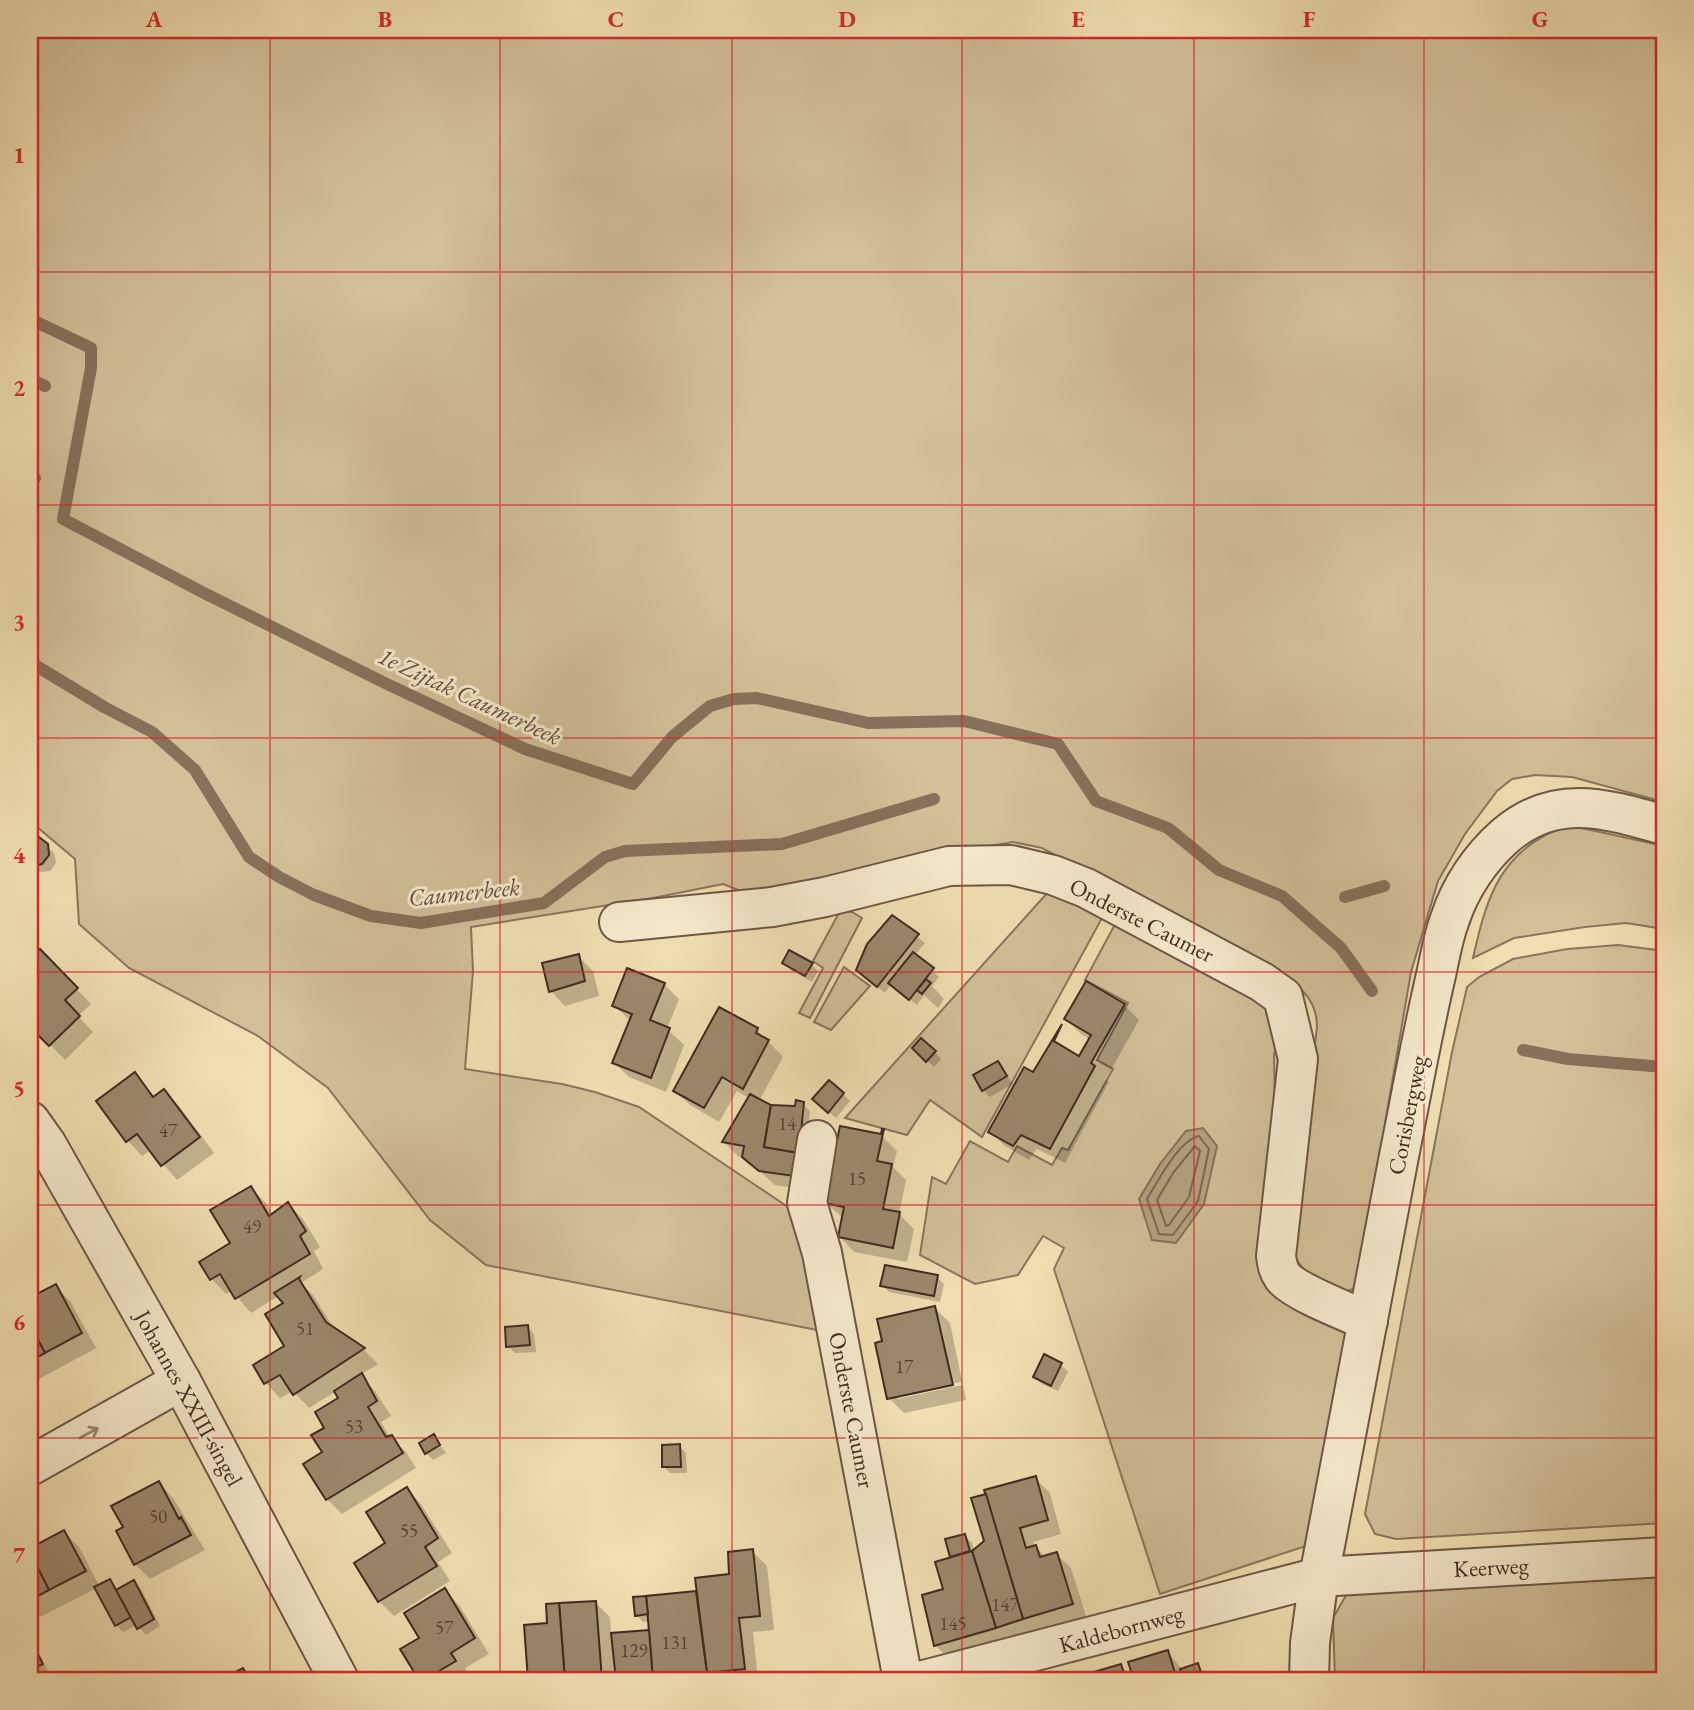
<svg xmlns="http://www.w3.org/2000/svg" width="1694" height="1710" font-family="'EB Garamond',serif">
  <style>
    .green { fill: #d2c099; stroke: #89755e; stroke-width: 2 }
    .water { fill: #b4a180; stroke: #86715a; stroke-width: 2 }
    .shadow { fill: #0003; fill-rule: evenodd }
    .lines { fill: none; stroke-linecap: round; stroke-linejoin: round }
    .shore { stroke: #7a6651; stroke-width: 2 }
    .stream { stroke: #86715a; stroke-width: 12 }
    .building { fill: #9c886c; stroke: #402a22; stroke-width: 2 }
    .minor-casing { stroke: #6c5746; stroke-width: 42 }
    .minor { stroke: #f5eacc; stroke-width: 38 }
    .oneway { stroke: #9a8a77 }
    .grid { fill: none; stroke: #d62828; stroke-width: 2; stroke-opacity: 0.55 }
    .labels { text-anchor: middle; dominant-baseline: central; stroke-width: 6; stroke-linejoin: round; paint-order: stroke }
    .number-label { font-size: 19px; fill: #574234 }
    .street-label { font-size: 23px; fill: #402a22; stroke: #f5eacc }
    .water-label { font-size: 24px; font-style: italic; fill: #634e3e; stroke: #f5eacc }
    .neatline { fill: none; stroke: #d62828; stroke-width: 2.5 }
    .grid-label { font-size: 23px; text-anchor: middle; font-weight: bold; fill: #d62828 }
  </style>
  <rect width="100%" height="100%" fill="#f0dfb1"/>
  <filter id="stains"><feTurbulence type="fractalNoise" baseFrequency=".00286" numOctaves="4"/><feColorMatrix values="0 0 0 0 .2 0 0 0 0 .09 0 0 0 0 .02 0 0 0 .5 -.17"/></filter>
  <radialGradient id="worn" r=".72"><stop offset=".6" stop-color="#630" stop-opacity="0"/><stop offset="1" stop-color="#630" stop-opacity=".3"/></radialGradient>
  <g class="green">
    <path d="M30 30H1664V802L1572 777 1535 775 1512 779 1497 791 1465 834 1438 881 1411 972 1357 1287 1346 1292C1318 1280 1293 1272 1291 1239L1317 1027C1317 1010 1311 999 1299 987L1042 848 1013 842 971 849 746 893 723 884 653 898 471 927 473 971 465 1069 562 1084 595 1092 639 1107 788 1207 796 1214 817 1330 486 1265 430 1220 328 1088 258 1036 129 968 79 924 75 859 30 821Z"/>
    <path d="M1568 825 1664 846V929L1626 923 1585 927 1514 938 1473 958C1487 895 1501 849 1568 825Z"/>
    <path d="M1057 882 1107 909 982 1137 930 1100 907 1135 845 1118Z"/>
    <path d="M840 911 852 912 862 918 810 1018 799 1013 823 968 813 961Z"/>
    <path d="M1120 915 1264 996 1281 1039 1274 1054 1276 1147 1290 1302 1350 1336 1312 1544 1160 1594 1054 1269 1064 1248 1043 1236 1018 1275 975 1284 920 1255 932 1177 946 1184 970 1141 1008 1162 1017 1146 1052 1165 1062 1148 1068 1150 1113 1069 1097 1060 1128 1003 1085 980Z"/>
    <path d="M1618 945 1664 951V1523L1396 1539 1375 1534 1365 1514 1452 1052 1467 987 1479 977 1513 959 1567 949Z"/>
    <path d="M844 967 870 986 831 1030 814 1022Z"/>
    <path d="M1664 1577V1680H1335L1333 1618 1348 1592Z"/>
  </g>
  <path class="water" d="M1203 1128 1217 1146 1204 1204 1176 1243 1152 1240 1139 1199 1160 1164 1186 1131Z"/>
  <g class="shadow">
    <path d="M38 839 54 853 56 863 50 871 40 872 30 864V840Z"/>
    <path d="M893 917 925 943 915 955 939 977 932 986 944 999 938 1008 924 995 917 1005 891 984 885 993 865 977Z"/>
    <path d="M40 951 91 1004 78 1016 93 1032 65 1060 30 1024V961Z"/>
    <path d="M578 956 593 971 599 996 565 1006 551 991Z"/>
    <path d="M784 963 811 964 818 971 812 982 791 970Z"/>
    <path d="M664 984 679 999 667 1029 684 1045 666 1092 629 1077 614 1062 631 1021 614 1006Z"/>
    <path d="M1124 1005 1139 1020 1106 1079 1109 1082 1065 1163 1037 1149 1029 1160 1005 1146 990 1131 1033 1074 1079 1058 1090 1039 1081 1034 1066 1019Z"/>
    <path d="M757 1030 783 1057 759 1101 770 1106 797 1108 803 1104 810 1111 805 1161 809 1190 775 1185 745 1158 739 1157 724 1142 749 1098 737 1091 719 1122 690 1105 675 1091Z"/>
    <path d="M935 1052 941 1059 934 1067 921 1055Z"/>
    <path d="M998 1063 1013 1084 990 1097 983 1090Z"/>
    <path d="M135 1075 155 1097 164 1091 179 1106 214 1153 177 1180 151 1150 142 1156 128 1141 98 1101Z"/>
    <path d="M843 1094 850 1101 836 1118 822 1106Z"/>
    <path d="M882 1136 897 1151 893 1167 906 1180 899 1214 914 1229 907 1262 854 1252 840 1237 843 1218 826 1203Z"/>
    <path d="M251 1188 266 1203 273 1215 288 1204 303 1219 320 1247 314 1251 323 1269 301 1283 313 1295 335 1330 364 1350 378 1364 360 1375 375 1391 391 1416 381 1422 390 1437 406 1452 416 1468 342 1514 327 1499 306 1464 325 1453 327 1428 341 1399 335 1392 309 1408 293 1391 280 1398 266 1383 255 1366 287 1347 286 1304 280 1295 251 1313 232 1291 226 1294 212 1279 201 1262 233 1243Z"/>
    <path d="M937 1277 944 1284 940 1302 889 1292 882 1285Z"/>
    <path d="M30 1285 39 1295 55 1286 70 1301 96 1348 30 1384Z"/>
    <path d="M935 1308 950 1323 966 1400 904 1413 889 1398ZM961 1382 962 1385 897 1399V1395Z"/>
    <path d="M527 1327 534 1334 536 1352 515 1353 508 1346Z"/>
    <path d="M1061 1365 1068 1372 1058 1391 1042 1384 1035 1377Z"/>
    <path d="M433 1436 446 1453 433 1460 426 1453Z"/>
    <path d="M679 1446 686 1453 687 1473H670L663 1466Z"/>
    <path d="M1035 1478 1050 1493 1061 1534 1033 1542 1035 1546 1045 1557 1056 1554 1071 1568 1087 1619 950 1660 935 1645 953 1558 952 1556 965 1536 972 1543 974 1551 986 1541Z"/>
    <path d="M159 1483 173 1498 205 1550 150 1579 135 1564 125 1528Z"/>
    <path d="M407 1489 421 1504 452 1553 438 1562 450 1581 394 1616 379 1601 388 1544Z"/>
    <path d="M64 1532 79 1547 100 1587 110 1581 118 1591 134 1582 141 1589 160 1626 146 1635 137 1625 123 1632 116 1625 97 1588 30 1622V1550Z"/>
    <path d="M752 1551 767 1566 774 1630 753 1632 758 1680H530L526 1627 549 1625 595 1602 610 1617 611 1635 651 1631 650 1621 643 1622 636 1615 635 1598 698 1593 731 1576Z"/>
    <path d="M444 1590 459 1605 489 1654 465 1668 470 1676 463 1680H421L403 1650 421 1638Z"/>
    <path d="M30 1636 48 1671 30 1680Z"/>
    <path d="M1167 1652 1183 1670 1197 1665 1204 1672 1207 1680H1136L1130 1663Z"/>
    <path d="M1121 1666 1135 1680H1074Z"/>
  </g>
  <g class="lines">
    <g class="shore">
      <path d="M1199 1136 1209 1149 1198 1201 1173 1235 1159 1234 1147 1199C1158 1181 1179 1140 1199 1136Z"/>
      <path d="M1195 1146 1200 1151 1189 1197 1169 1225 1166 1226 1157 1200 1173 1173Z"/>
    </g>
    <g class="stream">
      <path d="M30 319 91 348V368L63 519 204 593 387 684 525 749 633 784 672 737 710 706 734 699 757 698 868 723 964 721 1058 744 1096 801 1168 828 1219 870 1282 896 1341 948 1372 991"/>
      <path d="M30 379 45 386"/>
      <path d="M30 477 35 478"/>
      <path d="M30 662 104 707 152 732 195 770 249 857 279 877 314 895 371 916 421 923 544 903 605 857 625 851 782 844 934 799"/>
      <path d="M1345 897 1384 886"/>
      <path d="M1523 1050 1568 1059 1664 1067"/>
    </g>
  </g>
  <g class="building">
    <path d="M39 837 48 844 49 855 42 864 31 866 30 838Z"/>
    <path d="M892 915 919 934 877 987 856 970 867 944Z"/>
    <path d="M40 949 78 988 65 1000 80 1016 49 1046 30 1027V958Z"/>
    <path d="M789 950 813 963 805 976 782 963Z"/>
    <path d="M913 952 934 968 909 1000 888 983Z"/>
    <path d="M579 954 585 981 549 992 542 963Z"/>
    <path d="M627 968 665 983 650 1020 670 1028 651 1078 612 1063 632 1014 612 1006Z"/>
    <path d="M926 979 931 983 922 994 917 990Z"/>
    <path d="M1086 981 1125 1004 1091 1063 1095 1066 1050 1149 1021 1135 1013 1146 988 1132 1024 1067 1033 1072 1062 1024 1054 1041 1079 1056 1091 1035 1064 1019Z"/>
    <path d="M719 1007 758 1028 756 1033 769 1040 743 1089 722 1077 704 1108 673 1091Z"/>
    <path d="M921 1038 936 1051 926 1062 912 1048Z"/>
    <path d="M998 1061 1007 1076 982 1091 973 1075Z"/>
    <path d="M135 1072 153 1097 164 1089 200 1137 161 1166 137 1134 126 1142 96 1101Z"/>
    <path d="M829 1080 844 1093 828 1113 812 1099Z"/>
    <path d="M750 1094 771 1105 764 1147 799 1153 794 1176 759 1171 742 1157 744 1146 722 1142Z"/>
    <path d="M796 1100 804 1102 799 1153 764 1147 771 1105 795 1106Z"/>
    <path d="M840 1126 881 1134 882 1129H884L877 1161 892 1164 883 1209 900 1212 893 1248 838 1237 844 1207 824 1203Z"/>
    <path d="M251 1186 269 1216 288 1202 306 1231 300 1236 310 1254 235 1299 220 1274 210 1280 199 1262 230 1243 210 1210Z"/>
    <path d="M885 1265 938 1275 934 1296 880 1286Z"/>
    <path d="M300 1277 299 1279 326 1322 365 1348 293 1395 280 1375 264 1384 253 1365 284 1346 265 1314 283 1303 274 1293Z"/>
    <path d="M56 1284 82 1333 45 1353 30 1325V1285L35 1295Z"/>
    <path d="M935 1306 953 1385 887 1399 875 1343 882 1341 877 1319Z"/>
    <path d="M30 1325 45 1353 30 1361Z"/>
    <path d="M528 1325 530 1345 506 1347 505 1327Z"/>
    <path d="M1044 1354 1062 1363 1051 1386 1033 1377Z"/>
    <path d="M362 1373 377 1401 368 1407 386 1437 392 1435 403 1453 326 1500 303 1464 322 1452 311 1435 324 1428 315 1412 338 1398 334 1391Z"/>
    <path d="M434 1434 440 1445 425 1454 419 1443Z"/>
    <path d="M680 1444 681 1467H662V1445Z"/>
    <path d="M1036 1476 1048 1520 1020 1528 1026 1548 1036 1545 1040 1557 1057 1552 1073 1604 1023 1619 984 1490Z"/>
    <path d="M159 1481 179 1519 181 1517 191 1535 134 1565 116 1531 123 1527 111 1506Z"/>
    <path d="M407 1487 438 1538 425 1547 437 1566 378 1602 354 1563 385 1543 366 1512Z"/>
    <path d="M986 1494 1023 1619 996 1628 972 1551 984 1541 971 1498Z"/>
    <path d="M64 1530 86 1571 49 1590 30 1553V1548Z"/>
    <path d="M965 1534 970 1551 950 1557 945 1539Z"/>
    <path d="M753 1549 760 1616 739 1618 745 1669 707 1673 695 1578 729 1574 728 1552Z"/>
    <path d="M972 1551 996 1628 934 1646 922 1595 943 1589 935 1562Z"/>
    <path d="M30 1553 49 1590 30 1600Z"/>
    <path d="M110 1579 131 1617 115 1626 94 1587Z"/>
    <path d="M134 1580 154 1619 137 1629 116 1590Z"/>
    <path d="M445 1588 475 1638 451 1653 456 1661 424 1680H419L400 1649 419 1638 404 1613Z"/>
    <path d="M696 1591 707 1673 653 1680 646 1596Z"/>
    <path d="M646 1596 648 1614 635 1616 633 1597Z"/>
    <path d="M596 1601 602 1680H565L559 1603Z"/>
    <path d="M559 1603 565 1680H528L524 1625 547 1623 546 1604Z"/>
    <path d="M649 1630 653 1680H616L611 1633Z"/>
    <path d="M30 1639 43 1664 30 1670Z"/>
    <path d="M1168 1650 1177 1680H1134L1128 1662Z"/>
    <path d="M1198 1663 1203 1679 1184 1680 1180 1669Z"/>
    <path d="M1121 1664 1126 1680H1088L1087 1674Z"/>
    <path d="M243 1668 250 1680H220Z"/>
  </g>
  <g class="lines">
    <g class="minor-casing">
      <g id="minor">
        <path d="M619 922 772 907 825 897 949 866 1011 865 1053 875 1086 888 1262 982 1283 997 1298 1059 1276 1256C1277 1264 1278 1270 1283 1277 1295 1292 1348 1312 1368 1321"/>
        <path d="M30 1121 47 1145 181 1381 339 1680"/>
        <path d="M817 1140 807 1203 822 1253 903 1680"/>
        <path d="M30 1466 181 1381"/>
        <path d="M924 1680 1319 1577 1664 1557"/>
        <path d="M1309 1680 1310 1643 1319 1577C1345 1437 1372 1297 1399 1156 1411 1096 1422 1035 1436 975 1440 957 1443 937 1450 919 1460 888 1480 858 1505 836 1556 792 1607 809 1664 825"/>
      </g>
    </g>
    <use href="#minor" class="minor"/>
  </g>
  <defs><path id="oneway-shaft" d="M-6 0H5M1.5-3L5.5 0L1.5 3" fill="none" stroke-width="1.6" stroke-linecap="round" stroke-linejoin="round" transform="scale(1.75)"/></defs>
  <use class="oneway" href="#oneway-shaft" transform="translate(89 1433) rotate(-29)"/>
  <path class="grid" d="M270 30V1680M500 30V1680M732 30V1680M962 30V1680M1194 30V1680M1424 30V1680M30 272H1664M30 505H1664M30 738H1664M30 972H1664M30 1205H1664M30 1438H1664"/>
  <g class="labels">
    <g class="number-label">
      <text x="787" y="1123">14</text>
      <text x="168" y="1130">47</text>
      <text x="857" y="1178">15</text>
      <text x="252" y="1226">49</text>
      <text x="305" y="1328">51</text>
      <text x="904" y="1366">17</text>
      <text x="354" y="1426">53</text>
      <text x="158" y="1516">50</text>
      <text x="409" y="1530">55</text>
      <text x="1005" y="1604">147</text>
      <text x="953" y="1623">145</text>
      <text x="444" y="1627">57</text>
      <text x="675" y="1642">131</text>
      <text x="634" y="1650">129</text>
    </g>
    <g class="street-label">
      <text transform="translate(1142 920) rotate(27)">Onderste Caumer</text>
      <text transform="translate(1407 1115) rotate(-79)">Corisbergweg</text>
      <text transform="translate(189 1398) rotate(61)">Johannes XXIII-singel</text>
      <text transform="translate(852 1410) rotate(79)">Onderste Caumer</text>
      <text transform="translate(1491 1567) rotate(-3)">Keerweg</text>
      <text transform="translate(1121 1629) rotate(-15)">Kaldebornweg</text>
    </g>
    <g class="water-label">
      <text transform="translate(470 696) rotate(25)">1e Zijtak Caumerbeek</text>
      <text transform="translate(464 892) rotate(-6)">Caumerbeek</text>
    </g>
  </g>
  <rect width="1694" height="1710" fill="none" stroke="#f0dfb1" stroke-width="77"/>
  <rect x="38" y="38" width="1618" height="1634" class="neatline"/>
  <g class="grid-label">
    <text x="154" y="27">A</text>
    <text x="385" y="27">B</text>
    <text x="616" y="27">C</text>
    <text x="847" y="27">D</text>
    <text x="1078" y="27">E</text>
    <text x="1309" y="27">F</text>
    <text x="1540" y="27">G</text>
    <text x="19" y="163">1</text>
    <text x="19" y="396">2</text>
    <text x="19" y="630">3</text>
    <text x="19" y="863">4</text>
    <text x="19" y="1096">5</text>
    <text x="19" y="1330">6</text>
    <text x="19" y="1563">7</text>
  </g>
  <rect width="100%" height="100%" filter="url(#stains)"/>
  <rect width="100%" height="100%" fill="url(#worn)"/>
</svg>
